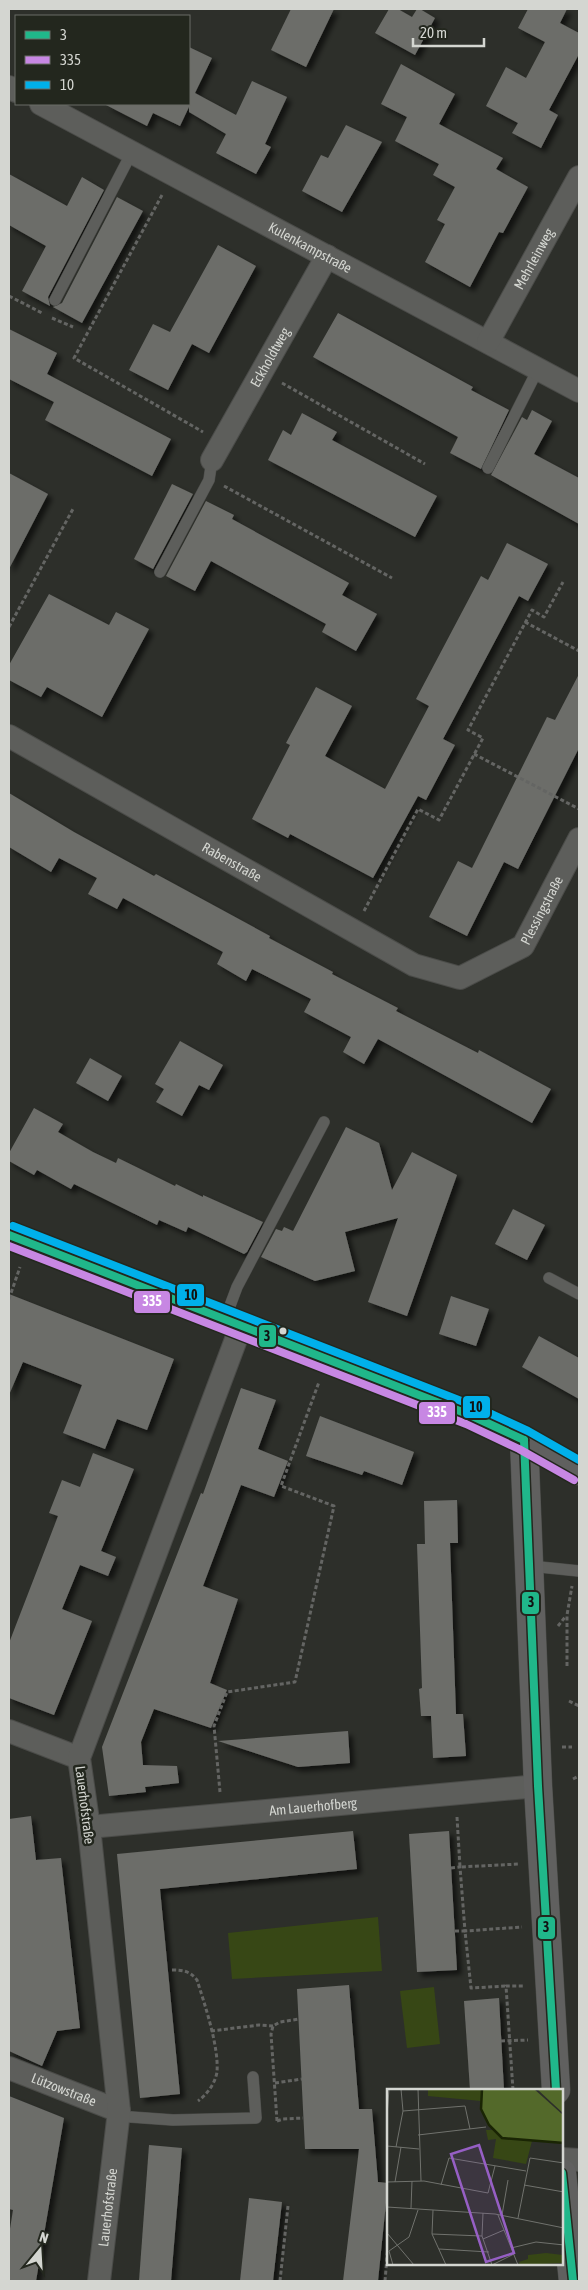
<svg xmlns="http://www.w3.org/2000/svg" width="588" height="2290" font-family="'Asap Condensed',sans-serif">
  <style>
    .green { fill: #374715 }
    .building { fill: #6c6d69; filter: url(#shadow) }
    .lines { fill: none; stroke-linecap: round; stroke-linejoin: round }
    .lane-casing { stroke: #4b4c49; stroke-width: 12 }
    .street-casing { stroke: #4b4c49; stroke-width: 24 }
    .secondary-casing { stroke: #4b4c49; stroke-width: 29 }
    .path { stroke: #646563; stroke-width: 3; stroke-dasharray: 4 2.5; stroke-linecap: butt }
    .lane { stroke: #5d5e5b; stroke-width: 11 }
    .street { stroke: #5d5e5b; stroke-width: 22 }
    .secondary { stroke: #60605f; stroke-width: 28 }
    .bus-1-casing { stroke: #23271e; stroke-width: 11 }
    .bus-2-casing { stroke: #23271e; stroke-width: 11 }
    .bus-3-casing { stroke: #23271e; stroke-width: 11 }
    .bus-1 { stroke: #20b78a; stroke-width: 8 }
    .bus-2 { stroke: #c787e3; stroke-width: 8 }
    .bus-3 { stroke: #00b0ea; stroke-width: 8 }
    .bus-dot { fill: #d4d6d1; stroke: #23271e; stroke-width: 2 }
    .labels { text-anchor: middle; dominant-baseline: central; stroke-width: 5; stroke-linejoin: round; paint-order: stroke }
    .street-label { font-size: 14px; fill: #d4d6d1; stroke: #23271e }
    .inset-river { fill: none; stroke: #1a2504; stroke-width: 2.5 }
    .inset-road { fill: none; stroke: #70726d; stroke-width: 1 }
    .view { fill: #965fc4; fill-opacity: 0.15; stroke: #965fc4; stroke-width: 2.5 }
    .inset-edge { fill: none; stroke: #d4d6d1; stroke-width: 2.5 }
    .line-badge { stroke: #23271e; stroke-width: 2 }
    .badge-label { font-size: 14px; text-anchor: middle; font-weight: bold; fill: #fff }
    .pale-badge-label { font-size: 14px; text-anchor: middle; font-weight: bold; fill: #111 }
  </style>
  <defs>
    <filter id="shadow"><feDropShadow dx="4.5" dy="4.5" stdDeviation="2.5" flood-color="#0009"/></filter>
  </defs>
  <rect width="100%" height="100%" fill="#2d2f2a"/>
  <g class="green">
    <path d="M378 1917 382 1971 232 1979 228 1933Z"/>
    <path d="M434 1987 440 2044 407 2048 400 1991Z"/>
  </g>
  <g class="building">
    <path d="M291 9H334L306 67 271 50Z"/>
    <path d="M389 9H398L412 17 417 9H420L435 18 415 55 375 33Z"/>
    <path d="M528 9H567L560 23 579 33V54L549 110 558 115 541 148 512 133 518 123 486 106 506 67 526 78 545 42 518 28Z"/>
    <path d="M189 47 212 58 195 93 236 115 252 81 287 97 265 144 271 147 256 174 216 153 226 134 189 112V107L180 126 153 113 147 126 104 104H189Z"/>
    <path d="M401 64 455 94 439 124 503 158 496 169 528 187 503 233 499 232 470 287 425 262 445 224 437 220 455 187 433 175 439 164 395 141 407 117 381 104Z"/>
    <path d="M346 125 382 142 342 212 302 191 321 155 328 158Z"/>
    <path d="M9 174 67 206 82 177 104 190 48 297 50 306 22 291 46 246 9 225Z"/>
    <path d="M117 197 143 211 82 323 53 307 62 303Z"/>
    <path d="M218 245 256 266 209 353 192 344 168 390 129 370 153 324 170 332Z"/>
    <path d="M338 313 473 387 471 390 509 410 481 469 450 453 458 437 313 357Z"/>
    <path d="M9 329 57 353 47 374 171 439 152 476 45 420 54 402 9 379Z"/>
    <path d="M532 410 552 421 534 454 579 478V524L491 475 522 417 527 420Z"/>
    <path d="M302 413 337 432 332 440 437 496 415 537 268 460 283 430 291 435Z"/>
    <path d="M9 473 48 494 9 569Z"/>
    <path d="M172 484 193 494 153 569 134 559Z"/>
    <path d="M206 501 234 515 232 519 349 583 342 595 377 614 356 651 322 632 326 624 211 561 195 591 166 576Z"/>
    <path d="M507 543 548 564 528 601 519 596 443 739 455 745 426 800 418 796 373 878 290 834 288 838 252 819 290 745 286 743 316 687 352 706 325 756 385 789 429 706 416 699 481 576 488 580Z"/>
    <path d="M49 594 109 625 116 612 149 629 102 717 47 687 41 697 9 680V665Z"/>
    <path d="M579 674V748L518 869 504 862 467 936 429 917 458 861 472 868 547 717 555 720Z"/>
    <path d="M9 793 74 832 154 876 156 874 270 936 269 938 333 972 332 974 398 1008 396 1011 478 1053 479 1050 551 1089 532 1123 378 1039 364 1064 343 1052 351 1037 304 1012 311 999 252 969 246 981 217 964 223 952 123 898 117 909 88 894 97 878 59 858 51 872 9 847Z"/>
    <path d="M180 1041 223 1065 209 1090 199 1085 182 1116 156 1102 164 1089 155 1084Z"/>
    <path d="M90 1058 122 1076 108 1101 76 1083Z"/>
    <path d="M34 1108 63 1124 58 1132 93 1152 116 1163 118 1158 175 1186 176 1184 203 1197V1195L263 1222 247 1252 244 1254 188 1227 186 1232 159 1220 157 1225 74 1184 71 1189 37 1170 34 1175 9 1161V1153Z"/>
    <path d="M346 1127 379 1143 392 1190 412 1152 457 1175 407 1316 368 1302 398 1218 345 1232 355 1271 315 1281 261 1257 276 1229 282 1231 284 1227 293 1231Z"/>
    <path d="M513 1209 545 1225 527 1260 495 1244Z"/>
    <path d="M9 1294 174 1359 147 1430 117 1419 105 1449 63 1433 82 1385 23 1362 9 1395Z"/>
    <path d="M451 1296 489 1309 476 1346 439 1334Z"/>
    <path d="M539 1336 579 1358V1399L522 1367Z"/>
    <path d="M241 1388 276 1400 258 1449 288 1461 274 1497 241 1485 203 1586 238 1599 210 1683 227 1690 211 1728 154 1709 141 1742 143 1765 177 1766 179 1783 145 1787 146 1792 109 1796 102 1747 201 1493 203 1494Z"/>
    <path d="M320 1416 414 1452 402 1485 364 1471 362 1475 306 1456Z"/>
    <path d="M93 1453 134 1469 101 1551 116 1557 108 1576 80 1565 62 1609 92 1621 54 1715 9 1698V1643L58 1516 49 1513 62 1480 80 1487Z"/>
    <path d="M457 1500 458 1543H450L456 1714H463L466 1756 433 1758 431 1716H421L419 1689 422 1688 417 1544H425L424 1501Z"/>
    <path d="M348 1731 350 1763 298 1767 218 1741Z"/>
    <path d="M31 1816 36 1860 61 1858 80 2028 57 2031 42 2066 9 2051V1819Z"/>
    <path d="M353 1831 357 1869 160 1889 180 2094 140 2098 117 1854Z"/>
    <path d="M449 1831 457 1970 417 1972 409 1834Z"/>
    <path d="M349 1985 359 2109H372L378 2182 388 2183 378 2281H343L359 2149H305L297 1989Z"/>
    <path d="M499 1998 504 2090H470L464 2001Z"/>
    <path d="M9 2096 64 2118 36 2281H9V2235L13 2210 9 2209Z"/>
    <path d="M149 2145 182 2148 171 2281H139Z"/>
    <path d="M249 2198 282 2202 273 2281H240Z"/>
  </g>
  <g class="lines">
    <g class="lane-casing">
      <g id="lane">
        <path d="M55 300 132 152"/>
        <path d="M488 468 538 369"/>
        <path d="M160 572 209 480 212 460"/>
        <path d="M549 1278 579 1294"/>
        <path d="M225 1319 237 1287 324 1122"/>
        <path d="M530 1566 579 1571"/>
        <path d="M117 2116 173 2120 256 2118 253 2077"/>
      </g>
    </g>
    <g class="street-casing">
      <g id="street">
        <path d="M9 87 16 91"/>
        <path id="s1" d="M41 104 579 391"/>
        <path id="s2" d="M488 342 579 177"/>
        <path id="s3" d="M212 460 327 256"/>
        <path id="s4" d="M9 736 414 965 460 978 523 946 579 839"/>
        <path d="M9 1731 79 1758"/>
        <path id="s5" d="M89 1827 538 1786"/>
        <path id="s6" d="M9 2068 119 2111"/>
        <path d="M562 2159 579 2160"/>
        <path id="s7" d="M99 2281 119 2111 89 1827 79 1758 241 1326"/>
      </g>
    </g>
    <g class="secondary-casing">
      <g id="secondary">
        <path d="M9 1235 470 1415 524 1440 579 1471"/>
        <path d="M524 1440 538 1786 556 2090"/>
        <path d="M562 2173 573 2281"/>
      </g>
    </g>
    <g class="path">
      <path d="M162 195 74 358 203 432"/>
      <path d="M9 296 42 313"/>
      <path d="M52 318 73 327"/>
      <path d="M282 383 425 464"/>
      <path d="M224 486 392 578"/>
      <path d="M525 622 579 651"/>
      <path d="M9 627 74 507"/>
      <path d="M474 754 579 809"/>
      <path d="M364 911 418 809 439 820 483 738 468 730 532 610 544 617 563 582"/>
      <path d="M9 1299 20 1267"/>
      <path d="M558 1626 566 1616"/>
      <path d="M567 1666V1615L572 1586"/>
      <path d="M569 1701 579 1706"/>
      <path d="M562 1747H572"/>
      <path d="M573 1779 579 1776"/>
      <path d="M220 1792 214 1726 227 1692 295 1682 334 1506 281 1486 319 1382"/>
      <path d="M457 1817 460 1867 519 1864"/>
      <path d="M451 1868 460 1867 465 1931 522 1927"/>
      <path d="M455 1931H465L471 1988 506 1986"/>
      <path d="M172 1970C183 1970 190 1971 197 1980 205 2005 219 2047 217 2072 215 2084 207 2094 198 2101"/>
      <path d="M211 2031 259 2025 273 2026"/>
      <path d="M501 2041 528 2040"/>
      <path d="M275 2083 302 2079"/>
      <path d="M513 2090 506 1986H524"/>
      <path d="M277 2121 271 2034 273 2026 280 2022 299 2019"/>
      <path d="M277 2121 283 2119 303 2118"/>
      <path d="M280 2281 288 2206"/>
      <path d="M385 2281 388 2245"/>
    </g>
    <use href="#lane" class="lane"/>
    <use href="#street" class="street"/>
    <use href="#secondary" class="secondary"/>
    <g class="bus-1-casing">
      <g id="bus-1">
        <path d="M9 1235 470 1415 524 1440"/>
        <path d="M524 1440 538 1786 556 2090"/>
        <path d="M562 2173 573 2281"/>
      </g>
    </g>
    <g class="bus-2-casing">
      <path id="bus-2" d="M9 1246 466 1424 519 1449 574 1480"/>
    </g>
    <g class="bus-3-casing">
      <path id="bus-3" d="M13 1226 474 1406 528 1431 579 1460"/>
    </g>
    <use href="#bus-1" class="bus-1"/>
    <use href="#bus-2" class="bus-2"/>
    <use href="#bus-3" class="bus-3"/>
  </g>
  <circle class="bus-dot" cx="283" cy="1331" r="4.5"/>
  <g class="labels">
    <g class="street-label">
      <text stroke="none"><textPath href="#s1" startOffset="305">Kulenkampstraße</textPath></text>
      <text stroke="none"><textPath href="#s2" startOffset="95">Mehrleinweg</textPath></text>
      <text stroke="none"><textPath href="#s3" startOffset="118">Eckholdtweg</textPath></text>
      <text stroke="none"><textPath href="#s4" startOffset="256">Rabenstraße</textPath></text>
      <text stroke="none"><textPath href="#s4" startOffset="624">Plessingstraße</textPath></text>
      <text transform="translate(85 1805) rotate(83)">Lauerhofstraße</text>
      <text stroke="none"><textPath href="#s5" startOffset="225">Am Lauerhofberg</textPath></text>
      <text stroke="none"><textPath href="#s6" startOffset="59">Lützowstraße</textPath></text>
      <text stroke="none"><textPath href="#s7" startOffset="74">Lauerhofstraße</textPath></text>
    </g>
  </g>
  <g transform="translate(387 2089)">
    <rect width="176" height="176" fill="#2d2f2a"/>
    <path d="M41 0H95L94 12 41 7ZM99 41H107L115 49 145 52 139 75 106 69 109 50 101 51ZM159 164 176 166V174L133 176 132 173 141 170V166Z" fill="#374715"/>
    <path d="M95 0H147L176 26V54L115 49 103 37 93 19ZM150 0H176V24L165 14Z" fill="#53692a"/>
    <path class="inset-river" d="M95 0 94 20 102 36 115 49 177 54"/>
    <path class="inset-road" d="M31 0 34 92M16 22 78 17 83 40M0 27 2 0M31 46 99 38M0 57 32 60M9 58 16 22 14 0M0 93 37 92 101 104 108 77M8 93 14 58M54 96 62 69 139 82M137 96 177 103M0 118 108 125 177 139M24 119 25 92M46 121 45 145 59 176M96 124 95 147 105 176 127 165M111 126 131 176M115 126 121 91M131 129 143 69 177 74M0 144 27 176M45 145 95 147M96 150 117 141M124 159 149 153 177 156M52 160 102 163M6 176 2 162 22 148 31 121"/>
    <path class="view" d="M92 56 127 164 99 173 64 65Z"/>
    <rect width="176" height="176" class="inset-edge"/>
  </g>
  <g class="line-badge">
    <rect x="176" y="1283" width="29" height="24" rx="5" fill="#00b0ea"/>
    <rect x="133" y="1290" width="38" height="24" rx="5" fill="#c787e3"/>
    <rect x="258" y="1324" width="19" height="24" rx="5" fill="#20b78a"/>
    <rect x="462" y="1395" width="29" height="24" rx="5" fill="#00b0ea"/>
    <rect x="418" y="1401" width="38" height="24" rx="5" fill="#c787e3"/>
    <rect x="521" y="1591" width="19" height="24" rx="5" fill="#20b78a"/>
    <rect x="537" y="1916" width="19" height="24" rx="5" fill="#20b78a"/>
  </g>
  <g class="badge-label">
    <text x="152" y="1306">335</text>
    <text x="437" y="1417">335</text>
  </g>
  <g class="pale-badge-label">
    <text x="191" y="1300">10</text>
    <text x="267" y="1341">3</text>
    <text x="476" y="1412">10</text>
    <text x="531" y="1607">3</text>
    <text x="546" y="1932">3</text>
  </g>
  <rect width="588" height="2290" fill="none" stroke="#d4d6d1" stroke-width="20"/>
  <rect x="15" y="15" width="175" height="90" fill="#23271e" stroke="#6a6d66"/>
  <rect x="25" y="31" width="25" height="8" fill="#20b78a" stroke="#6a6d66"/>
  <text x="60" y="40" font-size="15" fill="#d4d6d1">3</text>
  <rect x="25" y="56" width="25" height="8" fill="#c787e3" stroke="#6a6d66"/>
  <text x="60" y="65" font-size="15" fill="#d4d6d1">335</text>
  <rect x="25" y="81" width="25" height="8" fill="#00b0ea" stroke="#6a6d66"/>
  <text x="60" y="90" font-size="15" fill="#d4d6d1">10</text>
  <g transform="translate(40 2250) rotate(18)" stroke="#23271e" stroke-width="4" paint-order="stroke">
  <path d="M0-4L9 19L0 12L-9 19Z" fill="#d4d6d1"/>
  <text y="-8" font-size="14" font-weight="bold" text-anchor="middle" fill="#d4d6d1">N</text>
  </g>
  <path d="M413 38v8h71v-8" fill="none" stroke="#d4d6d1" stroke-width="2.5"/>
  <text x="420" y="38" font-size="15" fill="#d4d6d1" stroke="#23271e" stroke-width="4" paint-order="stroke">20 m</text>
</svg>
